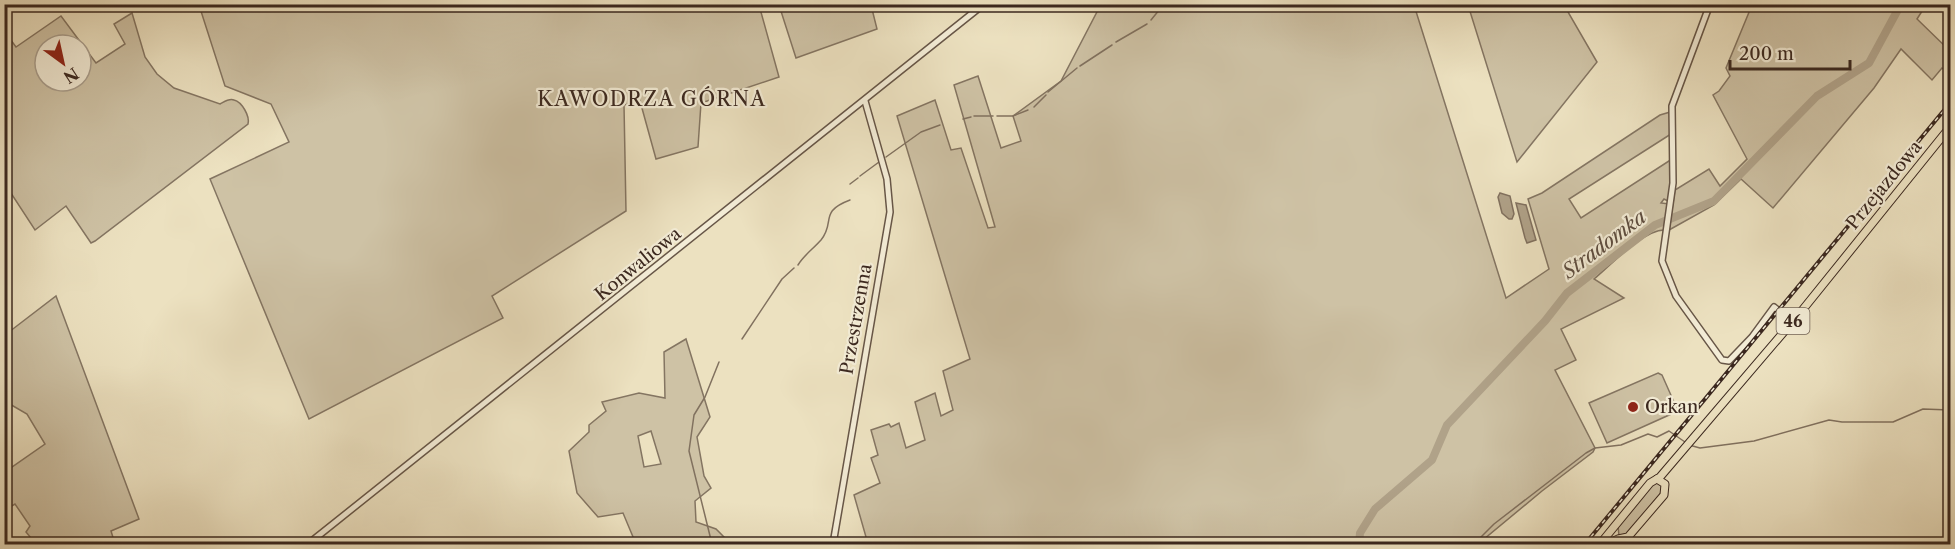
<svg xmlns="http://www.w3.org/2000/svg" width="1955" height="549" font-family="'Libre Caslon Text',serif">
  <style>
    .green { fill: #cec2a5; stroke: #847562; stroke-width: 1.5; fill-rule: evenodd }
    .water { fill: #b0a289; stroke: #81715f; stroke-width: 1.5 }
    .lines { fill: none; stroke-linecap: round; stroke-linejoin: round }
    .stream { stroke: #81715f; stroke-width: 1.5 }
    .river { stroke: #b0a289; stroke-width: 8 }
    .tertiary-casing { stroke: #675647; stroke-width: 8 }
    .primary-casing { stroke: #3b281f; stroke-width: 9 }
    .tertiary { stroke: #f3ecd6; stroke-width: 5 }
    .primary { stroke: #ece1c0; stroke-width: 7 }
    .rail-casing { stroke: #3b281f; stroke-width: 4 }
    .rail { stroke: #f3ecd6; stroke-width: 1.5; stroke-dasharray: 4.5; stroke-linecap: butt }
    .poi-dot { fill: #8f2418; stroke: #f3ecd6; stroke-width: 2 }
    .labels { text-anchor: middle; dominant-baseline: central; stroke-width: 4.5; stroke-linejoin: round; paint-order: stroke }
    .shield { fill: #f3ecd6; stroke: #726356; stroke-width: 1.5 }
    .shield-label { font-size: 16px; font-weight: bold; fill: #3b281f }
    .street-label { font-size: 18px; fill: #3b281f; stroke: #f3ecd6 }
    .poi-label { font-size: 18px; fill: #3b281f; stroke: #f3ecd6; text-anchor: start }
    .neighbourhood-label { font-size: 20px; letter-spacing: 1.5px; fill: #3b281f; stroke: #f3ecd6 }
    .water-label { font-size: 20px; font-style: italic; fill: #5e4d3f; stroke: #f3ecd6 }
  </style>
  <rect width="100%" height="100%" fill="#ece1c0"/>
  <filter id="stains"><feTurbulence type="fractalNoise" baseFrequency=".00333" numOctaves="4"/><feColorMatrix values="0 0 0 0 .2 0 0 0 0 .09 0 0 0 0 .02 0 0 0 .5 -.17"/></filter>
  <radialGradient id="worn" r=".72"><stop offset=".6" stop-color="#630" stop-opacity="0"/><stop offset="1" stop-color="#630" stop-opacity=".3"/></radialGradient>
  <g class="green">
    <path d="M199 5H761H759L779 77 701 103 698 147 656 159 640 101 624 105 626 211 492 296 503 318 309 419 210 179 289 142 271 104 225 86Z"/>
    <path d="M779 5H871L877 29 796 58Z"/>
    <path d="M1103 5H1414L1506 298 1549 269 1528 199 1542 193 1660 115 1670 112 1671 134 1569 199 1581 218 1672 159 1670 202 1664 199 1661 203 1669 204 1665 230C1644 229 1610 266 1594 279L1624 298 1561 329 1576 360 1555 370 1595 448 1593 452 1542 491 1478 544H1006L1004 539 980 544H868L854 495 880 483 871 458 878 455 871 430 889 424 891 427 899 423 906 448 925 440 915 402 935 393 941 416 953 410 943 371 970 359 897 116 935 100 951 150 961 148 988 228 995 227 954 85 978 76 1001 148 1021 141 1013 116 1061 81 1098 10Z"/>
    <path d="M1468 5H1564L1597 62 1517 162Z"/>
    <path d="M1752 5H1926L1917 19 1950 51V74L1942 68 1932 80 1901 49 1874 88 1773 208 1741 179 1714 205 1669 230 1675 190 1709 169 1720 186 1747 159 1713 95 1719 91 1730 76 1726 68Z"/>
    <path d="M132 13 145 57 157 74 174 88 220 104C224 102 229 98 234 100 242 102 250 116 248 124L95 241 91 243 66 206 35 230 5 184V32L16 47 61 16 96 63 125 44 114 24ZM45 45H81V81H45Z"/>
    <path d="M56 296 139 519 111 531 115 544H36L26 532 30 526 15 504 5 510V472L45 444 27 414 8 403 5 405V335Z"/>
    <path d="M686 339 710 417 697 437 704 476 711 488 695 501 696 522 716 529 724 537 718 544H669L668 541 660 544H636L623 513 598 517 577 493 569 451 589 432V425L606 411 602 402 639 393 665 398 664 352ZM651 431 661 464 644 467 638 436Z"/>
    <path d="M1658 373 1662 375 1678 411 1607 443 1589 403Z"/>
    <path d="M1655 482 1661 484 1662 490 1659 496 1629 533 1619 536 1618 526Z"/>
  </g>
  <g class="water">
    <path d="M1500 193 1510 196 1514 214 1512 219H1509L1502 213 1498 197Z"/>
    <path d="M1516 203 1526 205 1536 240 1527 243 1525 238Z"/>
  </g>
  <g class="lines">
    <g class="stream">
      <path d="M1151 20 1164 4"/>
      <path d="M1116 42 1147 24"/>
      <path d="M1080 66 1112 45"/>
      <path d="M1048 92 1077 68"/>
      <path d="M1034 107 1046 95"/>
      <path d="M974 116H993"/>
      <path d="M997 116H1013L1028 110"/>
      <path d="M963 119 971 117"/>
      <path d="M886 157 921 132 940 125"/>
      <path d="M860 176 879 162"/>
      <path d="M850 184 858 178"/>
      <path d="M798 265C804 255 813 249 821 240 836 222 818 212 850 200"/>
      <path d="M742 339 782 279 794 268"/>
      <path d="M1689 445 1700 448 1754 441 1829 420 1842 422H1893L1923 409 1950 410"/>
      <path d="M712 544 689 451 694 415 705 397 719 362"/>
      <path d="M1474 544 1494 524 1586 453 1595 448 1621 445 1648 434 1657 437 1669 431 1685 442"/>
    </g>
    <path class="river" d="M1359 544 1360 533 1375 509 1432 460 1447 425 1545 321 1567 293 1655 225 1714 201 1817 96 1869 63 1901 4"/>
    <g class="tertiary-casing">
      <g id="tertiary">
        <path d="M1710 4 1672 106 1673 183 1662 261 1676 296 1722 360 1729 361 1752 337 1774 307 1789 319"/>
        <path d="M308 544 984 4"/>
        <path d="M833 544 890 212 887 179 865 101"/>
      </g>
    </g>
    <g class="primary-casing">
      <g id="primary">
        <path d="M1600 544 1650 483 1660 477 1800 313 1950 127"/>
        <path d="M1607 544 1618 539 1628 537 1664 495 1665 484 1657 479"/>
      </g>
    </g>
    <use href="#tertiary" class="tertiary"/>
    <use href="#primary" class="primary"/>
    <g class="rail-casing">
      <path id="rail" d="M1585 544 1950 103"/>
    </g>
    <use href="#rail" class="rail"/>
  </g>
  <circle class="poi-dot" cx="1633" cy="407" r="6"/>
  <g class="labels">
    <rect class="shield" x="1776.5" y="308" width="33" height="26" rx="4.5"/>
    <g class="shield-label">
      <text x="1793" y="321">46</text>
    </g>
    <g class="street-label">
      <text transform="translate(1884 185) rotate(-51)">Przejazdowa</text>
      <text transform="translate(638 264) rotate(-39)">Konwaliowa</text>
      <text transform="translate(856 319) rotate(-80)">Przestrzenna</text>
    </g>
    <g class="poi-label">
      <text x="1645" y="407">Orkan</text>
    </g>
    <g class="neighbourhood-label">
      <text x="652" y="99">KAWODRZA GÓRNA</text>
    </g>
    <g class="water-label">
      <text transform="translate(1604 244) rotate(-37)">Stradomka</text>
    </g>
  </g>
  <rect width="1955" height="549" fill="none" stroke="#ece1c0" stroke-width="24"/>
  <rect x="6" y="6" width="1943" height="537" fill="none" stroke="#3b281f" stroke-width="3"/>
  <rect x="12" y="12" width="1931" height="525" fill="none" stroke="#3b281f" stroke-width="1.5"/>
  <g transform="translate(63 63) rotate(147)"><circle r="28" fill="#f3ecd6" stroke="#a99e8d" stroke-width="1.5"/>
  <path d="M0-4.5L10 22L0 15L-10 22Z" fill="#8f2418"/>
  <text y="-9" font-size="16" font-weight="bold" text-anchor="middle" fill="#3b281f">N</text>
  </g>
  <path d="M1730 60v9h120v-9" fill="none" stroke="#3b281f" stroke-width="3"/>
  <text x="1739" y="60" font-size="18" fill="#3b281f" stroke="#f3ecd6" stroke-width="4.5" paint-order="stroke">200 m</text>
  <rect width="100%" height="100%" filter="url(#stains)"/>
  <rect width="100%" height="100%" fill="url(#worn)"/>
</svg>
